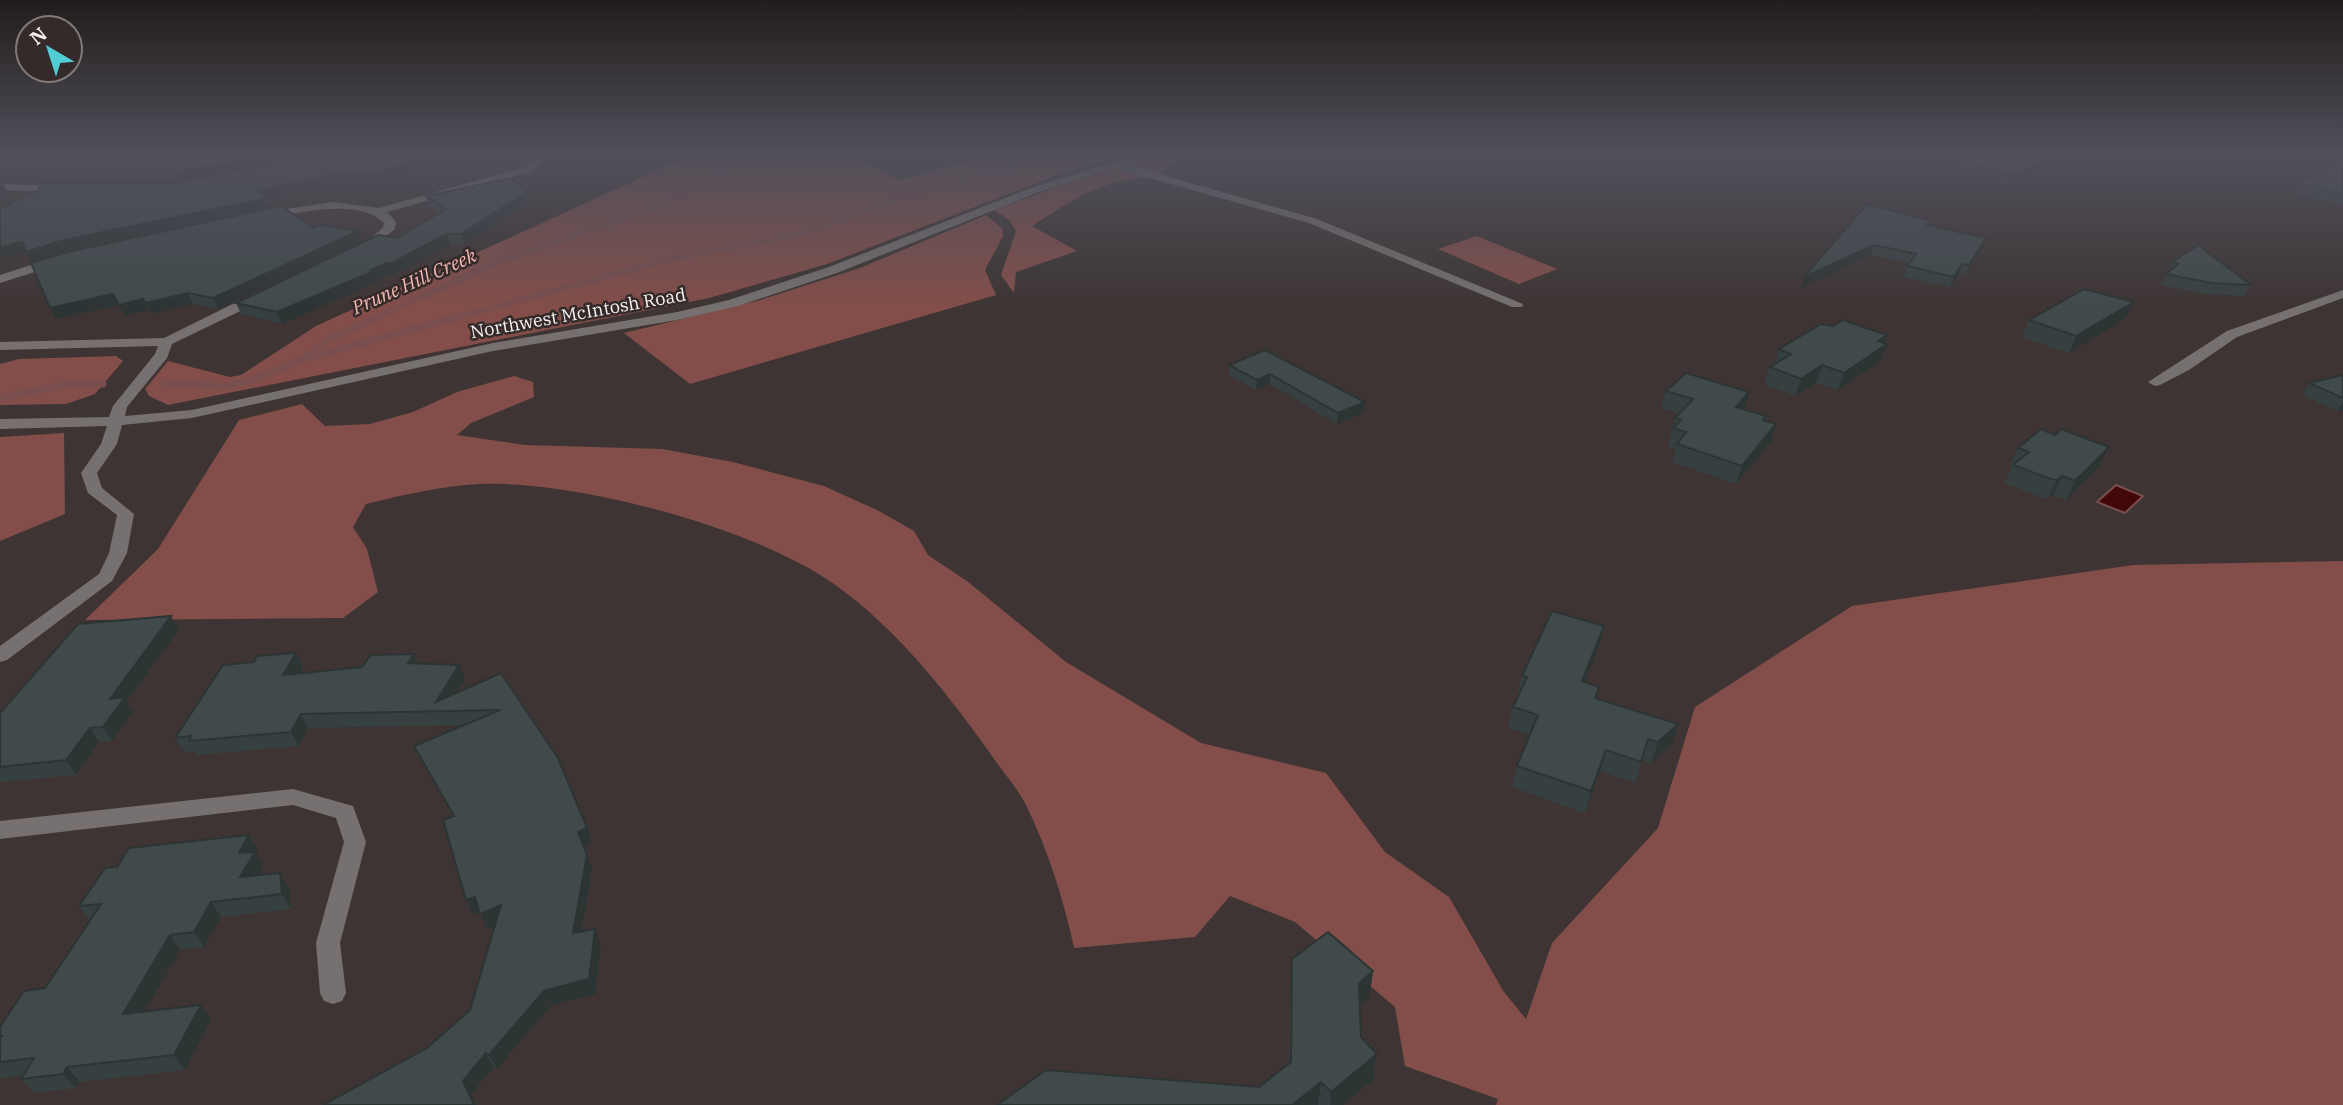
<svg xmlns="http://www.w3.org/2000/svg" width="2343" height="1105" font-family="'IBM Plex Serif',serif">
  <style>
    .green { fill: #834e49 }
    .water { fill: #420708; stroke: #794e4e; stroke-width: 2 }
    .lines { fill: none; stroke-linecap: round; stroke-linejoin: round }
    .stream-far1 { stroke: #794e4e; stroke-width: 6 }
    .stream { stroke: #794e4e; stroke-width: 7 }
    .minor { fill: #767170; fill-rule: evenodd }
    .wall { fill: #374040 }
    .shaded-wall { fill: #2d3434 }
    .building { fill: #404a4b; stroke: #2d3434; stroke-width: 2 }
    .labels { text-anchor: middle; dominant-baseline: central; stroke-width: 5; stroke-linejoin: round; paint-order: stroke }
    .far-street-label { font-size: 18px; fill: #f8f2f2; stroke: #332a29 }
    .far-water-label { font-size: 19px; font-style: italic; fill: #f4b7b1; stroke: #332a29 }
  </style>
  <rect width="100%" height="100%" fill="#3d3433"/>
  <g class="green">
    <path d="M691 155H851L899 180 992 155H1123L1063 173 827 264 709 298 168 405 149 396 145 389 168 361 230 377 241 375 316 326Z"/>
    <path d="M1152 155H1189L1157 174 1120 165Z"/>
    <path d="M1112 167 1148 177C1096 182 1075 199 1032 226L1077 251 1016 272 1014 293 1001 275 1016 231 1009 220 994 210Z"/>
    <path d="M986 215 1002 228 1003 236 985 270 996 295 690 384 624 333 760 300 860 268Z"/>
    <path d="M1477 236 1557 269 1519 284 1438 249Z"/>
    <path d="M116 356 123 361 95 394 66 404 0 405V364L19 359Z"/>
    <path d="M514 376 533 382 534 397 471 423 457 435 525 445 662 449 733 462 824 486 879 511 914 531 928 555 967 581 1066 662 1201 743 1326 773 1385 852 1449 897 1504 992 1526 1019 1552 943 1658 828 1695 707 1852 606 2133 565 2343 561V1105H1496L1498 1099 1405 1066 1395 1007 1295 922 1230 896 1195 937 1074 948C1064 900 1048 851 1027 807 1020 792 1007 777 997 763 952 699 899 630 834 584 755 528 577 480 480 484 441 486 403 495 366 504L353 527 367 549 378 592 343 618 85 620 158 549 239 420 302 404 325 426 370 424 413 412 457 392Z"/>
    <path d="M64 433 65 514 0 541V437Z"/>
  </g>
  <path class="water" d="M2116 485 2143 496 2125 513 2097 502Z"/>
  <g class="lines">
    <g class="stream-far1">
      <path d="M387 313 495 263 661 205 750 155"/>
      <path d="M473 313 669 259 808 232 898 198 1056 155"/>
    </g>
    <g class="stream">
      <path d="M303 359 480 311"/>
      <path d="M166 384 223 386 253 380 303 359 329 339 391 311"/>
      <path d="M0 398 68 384H103"/>
    </g>
    <g class="minor">
      <path d="M1134 155H1148L1124 164 1317 219 1523 304 1522 307H1512L1309 223 1114 168 1039 192 837 273 738 306 677 320 493 351 192 418 122 425 117 444 97 473 102 488 134 514 127 553 112 581 7 660 0 662V646L99 574 109 553 117 515 88 493 81 473 101 444 107 426 0 429V419L109 417 113 406 155 354 158 346 0 350V342L164 338 253 294H263V300L172 344 167 358 127 407 125 416 192 410 493 343 677 312 729 300 829 267 1031 188Z"/>
      <path d="M535 156H543L545 162 530 172 387 212 396 222 395 229 366 252 362 251V245L383 228 384 223C359 197 297 214 265 218L259 215 265 212 333 202 379 208 522 168 535 161Z"/>
      <path d="M0 184 62 186 67 189 62 192 0 190Z"/>
      <path d="M53 258 57 259V265L0 283V275Z"/>
      <path d="M2343 290V298L2237 337 2189 370 2160 385 2155 386 2148 382 2227 331Z"/>
      <path d="M293 789 353 806 366 842 340 943 346 993 342 1001 333 1004 324 1001 320 993 316 943 344 842 336 818 293 805 0 839V821Z"/>
    </g>
  </g>
  <g class="wall">
    <path d="M17 155H465L370 185 359 179 299 191 268 199 272 207 69 250 32 262 26 252 0 258V205L1 207 175 183 218 174 179 181H0V161Z"/>
    <path d="M887 155H943V158L942 163Z"/>
    <path d="M2343 159V204L2341 205 2295 193 2300 183Z"/>
    <path d="M1960 161 2040 170 2009 185 1956 171Z"/>
    <path d="M527 192 530 202 464 245H451L392 276 391 274 378 279 379 281 282 324 241 314 236 303 397 238 440 213 429 206 426 196Z"/>
    <path d="M1867 204 1929 226 1986 238 1982 248 1965 275 1959 274 1950 287 1904 277 1909 263 1871 255 1801 288Z"/>
    <path d="M313 228 362 242 218 309 193 304 151 314 149 310 125 316 119 305 56 319Z"/>
    <path d="M2172 262 2251 285 2245 296 2206 294 2161 285Z"/>
    <path d="M2126 318 2069 353 2022 337 2029 320Z"/>
    <path d="M1887 335 1881 361 1838 390 1816 383 1795 396 1764 384 1770 367 1775 364 1779 349Z"/>
    <path d="M1265 350 1365 402 1364 413 1337 424 1270 384 1256 390 1229 375V365Z"/>
    <path d="M2343 375V410L2337 411 2302 395 2309 383Z"/>
    <path d="M1666 391 1749 392 1744 409 1766 416 1765 421 1776 424 1771 442 1736 484 1672 462 1676 449 1668 446 1675 418 1678 414 1661 408Z"/>
    <path d="M2055 435 2109 447 2100 466 2066 500 2053 495 2048 499 2043 498 2005 483 2012 467 2010 466 2018 448Z"/>
    <path d="M1604 626 1599 646 1584 682 1599 687 1596 698 1678 724 1672 744 1651 763 1642 760 1635 783 1600 771 1585 813 1512 787 1517 766 1530 735 1508 728 1513 707 1517 696 1522 676Z"/>
    <path d="M179 630 127 701 133 711 112 741 99 742 76 775 0 782V713Z"/>
    <path d="M296 653 303 667 299 673 362 667 414 654 418 663 459 665 465 679 456 693 501 673 593 842 583 846 592 869 582 932 601 944 595 994 550 1006 497 1069 493 1067 471 1095 476 1105H323L427 1048 470 1010 496 925 487 929 480 912 473 915 466 900 453 816 421 760 414 746 464 725 308 728 299 746 197 755 195 751 184 752 175 738 254 662Z"/>
    <path d="M249 835 258 850 256 854 264 866 258 876 289 888 291 909 221 917 204 947 180 950 144 1012 211 1020 185 1070 80 1082 76 1088 34 1093 21 1079 23 1076 0 1078V1027L45 988 90 921 79 906 117 867Z"/>
    <path d="M1292 959 1373 971 1369 998 1360 1006 1361 1037 1377 1054 1373 1080 1343 1105H997L1259 1087 1289 1064 1290 986Z"/>
  </g>
  <g class="shaded-wall">
    <path d="M273 155H329L179 181 174 172Z"/>
    <path d="M433 155H465L370 185 366 175Z"/>
    <path d="M2043 160 2040 170 2009 185 2012 175Z"/>
    <path d="M355 170 359 179 268 199 272 207 69 250 32 262 26 252 0 258V247L22 242 64 240 257 191Z"/>
    <path d="M3 183 8 193 0 197V185Z"/>
    <path d="M527 192 530 202 464 245 461 234Z"/>
    <path d="M358 231 362 242 218 309 213 298Z"/>
    <path d="M447 234 451 245 392 276 388 265Z"/>
    <path d="M1986 238 1982 248 1965 275 1969 265Z"/>
    <path d="M1874 245 1871 255 1801 288 1804 277Z"/>
    <path d="M387 263 391 274 378 279 379 281 282 324 277 312Z"/>
    <path d="M1962 264 1959 274 1950 287 1954 277Z"/>
    <path d="M188 293 193 304 151 314 146 303Z"/>
    <path d="M113 294 119 305 56 319 50 308Z"/>
    <path d="M143 299 149 310 125 316 119 305Z"/>
    <path d="M2134 302 2126 318 2069 353 2076 336Z"/>
    <path d="M1887 335 1883 346 1887 344 1881 361 1838 390 1844 373 1878 341Z"/>
    <path d="M1822 365 1816 383 1795 396 1801 379Z"/>
    <path d="M1270 374V384L1256 390 1257 380Z"/>
    <path d="M1749 392 1744 410 1736 407Z"/>
    <path d="M1365 402 1364 413 1337 424 1338 413Z"/>
    <path d="M2343 402V410L2337 411Z"/>
    <path d="M1776 424 1771 442 1736 484 1742 466Z"/>
    <path d="M2109 447 2100 466 2066 500 2075 481Z"/>
    <path d="M2062 476 2053 495 2048 499 2057 480Z"/>
    <path d="M171 616 179 630 127 701 133 711 112 741 103 727 110 699Z"/>
    <path d="M1604 626 1599 646 1577 702 1582 681Z"/>
    <path d="M296 653 303 667 290 689 283 675Z"/>
    <path d="M414 654 420 668 408 663Z"/>
    <path d="M459 665 465 679 445 711 436 702Z"/>
    <path d="M301 714 308 728 299 746 291 732Z"/>
    <path d="M1678 724 1672 744 1651 763 1658 742Z"/>
    <path d="M90 728 99 742 76 775 66 760Z"/>
    <path d="M1606 750 1600 771 1585 813 1591 791Z"/>
    <path d="M587 828 593 842 583 846 578 832Z"/>
    <path d="M249 835 258 850 256 854 264 866 249 892 240 877 239 853Z"/>
    <path d="M587 855 592 869 579 948 573 933Z"/>
    <path d="M280 873 289 888 291 909 282 894Z"/>
    <path d="M475 897 482 911 473 915 466 900Z"/>
    <path d="M211 902 221 917 204 947 194 932Z"/>
    <path d="M501 905 508 920 487 929 480 914Z"/>
    <path d="M595 929 601 944 595 994 550 1006 497 1069 489 1055Z"/>
    <path d="M170 935 180 950 135 1029 123 1014Z"/>
    <path d="M1373 971 1369 998 1355 1010 1359 984Z"/>
    <path d="M201 1005 211 1020 185 1070 174 1055Z"/>
    <path d="M486 1053 493 1067 471 1095 476 1105H474L463 1081Z"/>
    <path d="M1377 1054 1373 1080 1343 1105H1330L1331 1092Z"/>
    <path d="M67 1067 80 1082 76 1088 63 1074Z"/>
    <path d="M1321 1082 1318 1105H1292Z"/>
  </g>
  <g class="building">
    <path d="M17 155H273L174 172H0V161Z"/>
    <path d="M316 155H433L366 175 355 170 257 191 268 198 64 240 26 252 22 242 0 247V208L39 190 41 183H175Z"/>
    <path d="M1974 155H2022L2043 160 2012 175 1960 161Z"/>
    <path d="M2343 159V194L2300 183Z"/>
    <path d="M511 178 527 192 461 234H447L388 265 387 263 371 270 374 271 277 312 236 303 378 235 397 238 446 209 426 196Z"/>
    <path d="M1867 204 1931 221 1927 225 1986 238 1969 265 1962 264 1954 277 1907 266 1916 254 1874 245 1804 277Z"/>
    <path d="M281 206 313 228 321 225 358 231 213 298 188 293 146 303 143 299 119 305 113 294 50 308 31 263 68 252Z"/>
    <path d="M2198 245 2251 285 2212 283 2166 274 2178 264 2172 262Z"/>
    <path d="M2084 289 2134 302 2076 336 2029 320Z"/>
    <path d="M1843 320 1887 335 1878 341 1887 344 1844 373 1822 365 1801 379 1770 367 1791 354 1779 349 1821 324 1833 326Z"/>
    <path d="M1265 350 1365 402 1338 413 1270 374 1257 380 1229 365Z"/>
    <path d="M1686 373 1749 392 1736 407 1766 416 1763 420 1776 424 1742 466 1677 444 1686 432 1673 428 1681 420 1675 418 1693 399 1666 391Z"/>
    <path d="M2343 375V398L2309 383Z"/>
    <path d="M2041 429 2055 435 2061 429 2109 447 2075 481 2062 476 2057 480 2051 479 2013 465 2029 452 2018 448Z"/>
    <path d="M1552 611 1604 626 1582 681 1599 687 1595 698 1678 724 1658 742 1648 739 1641 762 1606 750 1591 791 1517 766 1538 715 1513 707 1527 677 1522 676Z"/>
    <path d="M171 616 110 699 125 697 103 727 90 728 66 760 0 767V713L78 624Z"/>
    <path d="M296 653 283 675 362 667 371 655 414 654 408 663 459 665 436 702 501 673 558 758 587 828 578 832 587 855 573 933 595 929 589 979 544 991 489 1055 486 1053 463 1081 474 1105H323L427 1048 470 1010 501 905 480 914 475 897 466 900 443 820 454 816 414 746 500 710 301 714 291 732 189 741 191 736 175 738 223 665 254 662 257 656Z"/>
    <path d="M249 835 239 853 255 852 240 877 280 873 282 894 211 902 194 932 170 935 123 1014 201 1005 174 1055 67 1067 63 1074 21 1079 34 1058 0 1062V1038L2 1036H0V1027L24 991 45 988 101 904 79 906 105 868 117 867 129 848Z"/>
    <path d="M1328 932 1373 971 1359 984 1361 1037 1377 1054 1331 1092 1321 1082 1292 1105H997L1046 1070 1259 1087 1291 1062 1292 959Z"/>
  </g>
  <linearGradient id="sky" x2="0" y2="1"><stop stop-color="#221d1c"/><stop offset="0.5" stop-color="#51505b"/><stop offset="1" stop-color="#51505b" stop-opacity="0"/></linearGradient>
  <rect width="2343" height="309" fill="url(#sky)"/>
  <g class="labels">
    <g class="far-street-label">
      <text transform="translate(578 313) rotate(-10)">Northwest McIntosh Road</text>
    </g>
    <g class="far-water-label">
      <text transform="translate(414 281) rotate(-24)">Prune Hill Creek</text>
    </g>
  </g>
  <g transform="translate(49 49) rotate(321)"><circle r="33" fill="#332a29" stroke="#827a79" stroke-width="2"/>
  <path d="M0-5L12 26L0 18L-12 26Z" fill="#52ccd5"/>
  <text y="-10" font-size="19" font-weight="bold" text-anchor="middle" fill="#f8f2f2">N</text>
  </g>
</svg>
